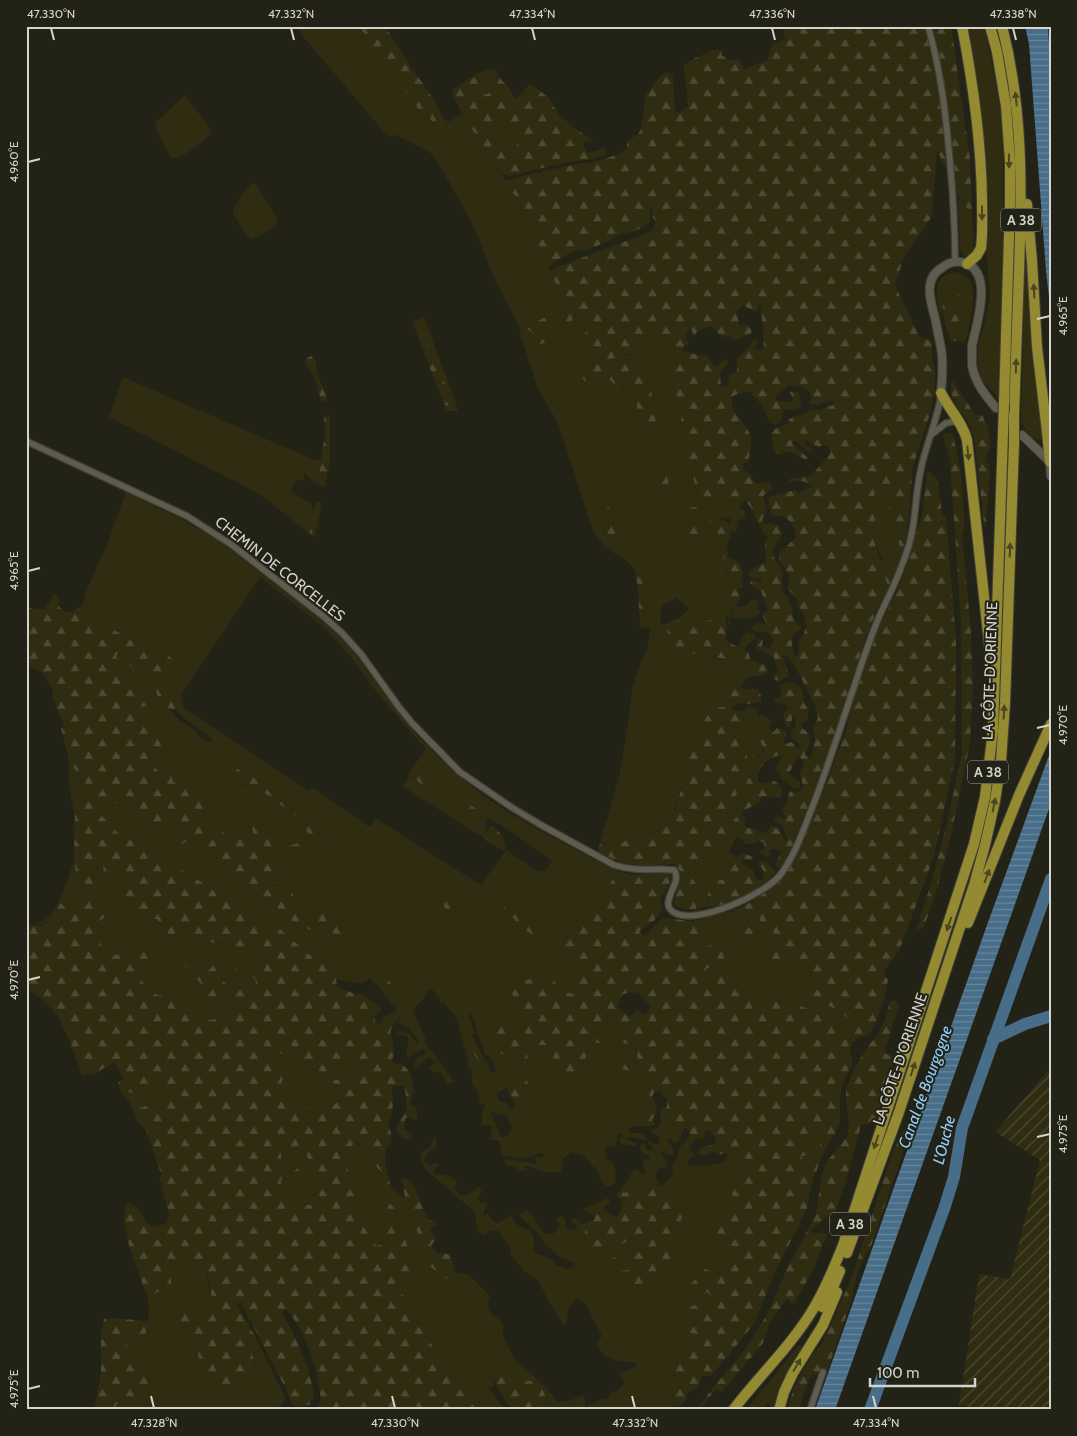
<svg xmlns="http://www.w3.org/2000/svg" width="1077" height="1436" font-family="Cabin,sans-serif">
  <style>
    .green { fill: #2f2c12; fill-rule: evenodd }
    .forest { fill: url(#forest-firs); fill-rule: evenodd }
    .garden { fill: url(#garden-furrows) }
    .water { fill: url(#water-rules) }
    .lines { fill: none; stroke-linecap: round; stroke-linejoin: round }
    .river { stroke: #476d88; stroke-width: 12 }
    .minor-casing { stroke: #403f37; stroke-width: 8 }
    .secondary-casing { stroke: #403f37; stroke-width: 10 }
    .motorway-casing { stroke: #403f37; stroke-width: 12 }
    .minor { stroke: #5d5c4f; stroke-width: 5.5 }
    .secondary { stroke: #5d5c4f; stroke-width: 8 }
    .motorway { stroke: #938a31; stroke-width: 10 }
    .motorway-bridge-casing { stroke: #403f37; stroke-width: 12; stroke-linecap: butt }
    .motorway-bridge { stroke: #938a31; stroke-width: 10 }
    .oneway { fill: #4a4620 }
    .ticks { fill: none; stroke: #d4d3cc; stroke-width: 2 }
    .labels { text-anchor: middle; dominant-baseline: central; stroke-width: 4; stroke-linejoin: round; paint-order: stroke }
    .shield { fill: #232217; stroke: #9f9e96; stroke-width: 1 }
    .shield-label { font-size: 14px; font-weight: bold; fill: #d4d3cc }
    .street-label { font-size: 15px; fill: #d4d3cc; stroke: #232217 }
    .water-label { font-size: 16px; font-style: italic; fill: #8fcefb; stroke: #232217 }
    .neatline { fill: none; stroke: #d4d3cc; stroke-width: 2 }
    .ticks-label { font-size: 12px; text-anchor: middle; fill: #d4d3cc }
  </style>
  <defs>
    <pattern id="forest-firs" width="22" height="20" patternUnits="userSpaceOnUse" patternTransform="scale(1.25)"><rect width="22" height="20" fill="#2f2c12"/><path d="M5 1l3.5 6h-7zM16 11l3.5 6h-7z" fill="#4c4a33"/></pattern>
    <pattern id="garden-furrows" width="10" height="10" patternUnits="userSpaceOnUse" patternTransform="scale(1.25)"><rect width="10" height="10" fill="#2f2c12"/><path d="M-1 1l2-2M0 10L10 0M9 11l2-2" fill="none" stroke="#4c4a33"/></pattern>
    <pattern id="water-rules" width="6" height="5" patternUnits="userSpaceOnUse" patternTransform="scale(1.25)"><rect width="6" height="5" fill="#476d88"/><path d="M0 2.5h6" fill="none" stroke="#69889d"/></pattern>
  </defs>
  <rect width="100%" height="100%" fill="#232217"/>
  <g class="green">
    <path d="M297 26H359L427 109 432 123 446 127 448 122 462 114 506 181 529 220 564 303 566 313C551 316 538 318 528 329L548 339 545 331 548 326 565 323 573 316 585 314 590 321 589 330 580 337 581 343 586 344 592 356 628 355 647 338 657 340 660 346 673 343 676 351 674 356 672 380 682 414 680 425 687 443 694 481 701 509 707 510 715 503 745 500 739 508 745 511 746 517 738 521 736 532 731 531 730 525 731 520 729 518H716V533L723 549 726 575 732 604 729 616 706 621H672L680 617 689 609 676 598 662 606 660 625 667 623 668 637C687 646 706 659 728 660 733 660 738 657 743 656 746 664 751 672 746 680L737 678 727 704 724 707 714 708 688 762 684 786 680 790 671 821 665 826 653 833 626 841 609 844 600 843 619 776 624 750 633 686 639 667 647 650 650 627H645L646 598 643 572 635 571 629 563 605 547 593 531 558 423 538 389 519 331 521 330 496 282 474 227 447 178 449 176 429 146 426 150 394 134 392 138 384 132 301 34ZM629 358 637 365 632 387 628 382 625 380 620 394 613 383 605 376 601 377 587 364 620 363ZM646 455H662V497C660 479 658 469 646 455ZM599 505H608L616 533 614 537 610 540 605 534Z"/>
    <path d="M965 26H984L997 88 1003 132V251L998 398 981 379 977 363 979 341 985 323 990 296 986 249V219Z"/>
    <path d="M492 68 495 69C498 74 498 76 497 81 493 95 483 94 471 98L468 93 470 88 474 85 478 88 481 77 468 79 474 75Z"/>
    <path d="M185 95 210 128 212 133C202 141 183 161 171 158L159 135 155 123Z"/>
    <path d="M504 126 510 129 512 136 516 139 518 144 515 148 507 144 510 153V158L506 157 495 143 497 140 491 134 489 129Z"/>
    <path d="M252 183 256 184 276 216 278 223C273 230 260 236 251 239L245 234 233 213V210L243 193Z"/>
    <path d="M960 199 963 204 972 212 974 251 969 257 964 256 960 250 958 200Z"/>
    <path d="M1025 263H1027L1033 365 1044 429V437L1041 440C1030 441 1027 431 1021 423Z"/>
    <path d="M955 272C961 273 968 275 971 282 977 295 969 329 965 343L959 342V340L961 338 957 297 944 299 943 312 940 313C936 295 932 277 955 272Z"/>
    <path d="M424 317 457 406 458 411H445L444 404 448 406 425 337H418L412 321Z"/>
    <path d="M123 377 312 459 322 460 321 485 314 483 305 473 303 480 296 481 292 485V493L312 504 310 534 258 493 109 417Z"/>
    <path d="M881 490H885L888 496 889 507 894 512 907 533 906 539 898 540 901 552 893 569 890 566 884 572 887 584 883 585 881 580 879 567 882 558 872 535 876 531 873 498 874 494Z"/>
    <path d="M126 492 183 520 219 541 316 616 339 636 356 655 399 713 416 734 459 776 481 794 508 812 533 827 605 865 615 877 598 900 575 923 568 937 562 941 563 949 573 954 577 966 575 983 585 990 586 993 580 995 563 992 554 981 538 976 511 987 516 1012 523 1024V1029L516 1030H513L507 1017 498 1015 497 1031 489 1039 494 1043 500 1053 525 1068 528 1062 527 1051 540 1045H547L554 1059 577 1076 593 1042 602 1036 586 1030 583 1024 585 1022 601 1023 609 1015 616 1014 618 1019 611 1021 626 1044 633 1043 636 1050 638 1069 646 1077 650 1098 648 1120 641 1122V1126L630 1127 629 1130V1133H642L646 1137V1140L629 1137 628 1139 637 1144 636 1146 622 1145 619 1139 623 1136V1133H619L615 1146 607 1147 605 1150V1158L613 1163 616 1174 615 1183 610 1186H607L603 1184 596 1168 592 1166 584 1156 572 1152 562 1159 563 1164 560 1173C554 1172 547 1172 542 1171 535 1169 531 1166 525 1166L524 1168 528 1170 525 1171 516 1169V1166L512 1167 506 1165 504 1161 507 1159 513 1161 530 1162 531 1163 534 1165 536 1162 535 1157H542L543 1156V1153C533 1156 525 1158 515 1158 510 1157 507 1155 503 1156L501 1154V1144H499V1141L489 1139V1136L491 1135V1128L493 1126 482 1125V1113L485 1105 479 1102 478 1092 472 1084V1074L468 1075 472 1073V1069L468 1067 469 1063 456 1017 454 1014H452L445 1004 440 1003V999L432 989 427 991 422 1001 415 1007 413 1013 426 1038 424 1041 455 1082 447 1084 440 1071 435 1073H433L429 1068 430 1066 435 1063 430 1057C423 1059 421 1066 415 1068L413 1065 418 1056 423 1055 425 1052 423 1048 420 1052 415 1053 410 1057H407L406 1051C408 1045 410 1041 406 1035L398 1036 396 1033 398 1031 409 1033 416 1042 418 1043V1039L409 1029 397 1022 403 1017 381 979 379 987 375 984 370 978 362 984 336 979 326 964 313 958 271 921 262 923 186 872 128 836 121 837 97 811 96 806 99 802H114L122 806 134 818 147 821 153 826 167 823 177 826 179 830 177 842 180 846 188 840 195 842 208 857 232 868 247 890 259 896 285 914 297 926 316 931 325 930 336 935H342L344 932 320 913 300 919 292 911 276 877 278 875 286 878 288 873 275 860 274 855 279 851 291 855V845L285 839 268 835 261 823 255 836 252 837 244 828 234 831 235 844C225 842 224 832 217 825 216 825 210 822 209 822L201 803 198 786 173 782 171 776 174 771 160 774 149 757 142 721 138 711 148 692 123 670 115 656 120 652H124L132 669 149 671 154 675 157 695 168 708 179 720 198 732V736L208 742 214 741C203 730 187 723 176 710 170 702 164 686 168 676L177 672 182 666 179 662 165 654H157L141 643 80 615 87 589 106 547ZM260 577 327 630 350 656 378 694 426 749 413 767 475 808 483 812 484 815 480 818 463 808 460 804 451 802 446 796 438 793 433 788 431 790 410 776 402 786 482 837 486 833V818L503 826 552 861 545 871 536 870 506 850 481 885 375 818 372 825 368 826 314 788 308 791 183 707 181 695ZM230 767 238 769 249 778H254C280 800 308 825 340 836L331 841 302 823 300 819C284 806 267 793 250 783L241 786ZM471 1013 485 1054 492 1059 496 1071 492 1073 487 1062 484 1059 483 1064 468 1034 472 1035 475 1033 469 1015ZM518 1078 533 1098 516 1106 511 1110 506 1103 498 1100 497 1093 506 1088 513 1079ZM494 1111 495 1115 504 1114 508 1118 512 1128 508 1133 507 1137H501L491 1112Z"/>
    <path d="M755 599 759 602 758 609 761 612C752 621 741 620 731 617L734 607C742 607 747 607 751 600Z"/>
    <path d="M746 632 754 634 755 638 743 650 738 648V646Z"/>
    <path d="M746 707H752L757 710 758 716C764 714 769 718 772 722L769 725H764L759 736V741L762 744 764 749 758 756 759 766 752 776 748 779 746 784 747 794 743 811 741 813 742 814 734 820V829L739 838 734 840C732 848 727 854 725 862L733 864 722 880 707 897 708 906 696 910V906L689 892 691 888 697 887C695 880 689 876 687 869L695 864 714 861 727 813 732 804 746 763 747 742 746 736 738 733 735 729 737 725 744 723 741 711H744Z"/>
    <path d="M69 761 89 789V799L75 798V818L69 785Z"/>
    <path d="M74 861 79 891 77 906C63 916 47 925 31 926 37 923 46 920 51 915 59 906 70 873 74 861Z"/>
    <path d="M101 862 109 880 120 875 125 880 133 908C146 914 161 917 162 932L198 941 248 947 262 952 264 956 261 960 251 963 257 988C245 994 226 987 219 976L225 971 236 972 238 969 231 964 210 969 184 964 207 991 227 996 232 1001 231 1010 221 1019 207 1020 176 996H159L152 992 146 984 139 979C140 969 145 965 153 961L121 955 110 956 98 950 93 933 98 931 105 932V928L97 924 106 909 99 895 97 863Z"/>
    <path d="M732 911 748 917 758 914 760 917 759 924 754 929 748 926 744 938C756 942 757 940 763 930L773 932 774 936 770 940 780 958 776 950 780 948 785 951 786 958 800 968 797 974C808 974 813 974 821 982L818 989 814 992 800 988 795 992 836 1009 851 1021 848 1026 801 1006 770 1001 765 1005 723 972 716 971 710 973 707 982 701 981 700 975 706 969 720 963 719 943 702 947 695 946 689 939 697 936 705 937 708 928 698 925 693 921Z"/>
    <path d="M288 1045 293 1047 300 1066 314 1068 320 1072 339 1068 344 1062 361 1059 370 1062V1068L345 1079 334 1080 332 1083 342 1090 343 1098 331 1106 308 1109 283 1099 281 1087 272 1066 273 1059 285 1051Z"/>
    <path d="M165 1088 170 1092 171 1095 165 1098H154V1104L138 1108 147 1130 139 1124 130 1103 122 1094 130 1092 135 1096 154 1090Z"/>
    <path d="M667 1107 666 1114 674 1126 675 1133 681 1128 685 1127 678 1142 674 1143 670 1138 668 1139 673 1150V1155L668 1156 662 1152 660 1154 665 1159 667 1169 660 1168 657 1170 656 1175 659 1185 652 1190 634 1185 625 1193 621 1189 633 1171 636 1169 643 1174 646 1172 642 1163 644 1159H650V1157L646 1155 640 1150 641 1145 642 1143 645 1144 646 1149 651 1151 653 1148 648 1142 650 1141 657 1145 660 1142V1138L650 1132 651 1129 658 1128 661 1124 660 1111 662 1108Z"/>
    <path d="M690 1134 697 1139 693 1142 689 1150 694 1153 695 1155 688 1160V1165C699 1166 719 1166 727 1159V1153L731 1148 740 1150V1160L750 1171 733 1197 734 1209 723 1241 729 1246H738L740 1254C735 1264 730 1270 719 1274L705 1269 687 1288 697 1299 707 1292 714 1298 713 1303 702 1310 689 1314 696 1316 697 1321 680 1334 694 1333 696 1338C684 1344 682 1346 683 1361L676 1365 669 1396 677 1410H553L550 1406 539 1380 558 1402 571 1400 581 1396H584L586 1407 602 1399 609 1398 610 1393 615 1392 625 1383 619 1373 636 1367V1363C617 1360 605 1363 597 1343L602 1336 585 1303 578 1298 569 1307 566 1326 562 1324 548 1300 539 1282 524 1271 511 1255 510 1249 499 1231 492 1230 484 1235 478 1232 475 1212 424 1168 420 1158 421 1153 430 1147 434 1137H436V1148L429 1152 423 1161 430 1165 438 1163 439 1165 435 1168 434 1173 435 1175C444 1174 451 1175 457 1182L455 1188 459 1195H467L478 1187 480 1188 482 1192 478 1198 480 1204 484 1202 486 1203C487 1208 483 1211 484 1216L487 1213 495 1222 498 1223 511 1215C514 1220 516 1226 522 1228 527 1230 530 1228 532 1234 536 1241 532 1247 536 1254L541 1255 555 1261 556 1265 568 1269 575 1266V1263L569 1260 562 1259 546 1245 539 1234 518 1214 527 1210 535 1218V1221L544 1233 553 1234 560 1226 556 1219 560 1216H563L565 1220 566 1228 574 1230 578 1226 572 1222 571 1219 575 1218 582 1224 587 1222 584 1237 599 1252 609 1244C620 1245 624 1246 631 1237L638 1240 646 1238 650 1242 646 1249 620 1254 611 1265H625L628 1267V1270L648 1284 652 1275H664L669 1273 671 1254 668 1250 669 1244 681 1235 678 1225 682 1217 686 1218 674 1198 668 1196 662 1186 673 1174 672 1163 677 1159C678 1142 685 1146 690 1134Z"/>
    <path d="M798 1134H817L820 1137V1146L817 1154 804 1160 800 1157 806 1155Z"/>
    <path d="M355 1141 380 1171 387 1187 389 1190 391 1188 405 1198 410 1216 429 1257 445 1278 452 1280 456 1277 455 1272 468 1274 489 1295 490 1298 487 1301C489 1321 498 1312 504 1327L502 1333 515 1360 533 1375V1381H519L507 1375 490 1373 495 1385 489 1389 506 1410H476L463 1388 424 1334 403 1297 402 1292 405 1280 404 1239 396 1210 386 1243 376 1247 357 1216 355 1206 356 1191 354 1182 340 1154 343 1147Z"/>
    <path d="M280 1143 294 1150 300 1147C309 1155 310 1165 309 1176L316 1181 320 1199 311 1205 284 1204 281 1179 285 1178 292 1186 293 1172 276 1173 272 1168 281 1151 276 1146Z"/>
    <path d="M608 1198 610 1202 604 1207V1211L594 1216 582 1209Z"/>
    <path d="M204 1259 208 1284 213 1302 211 1306 174 1316 209 1335 211 1338 210 1341 199 1343 196 1347 201 1366 215 1379 248 1374 256 1367 253 1360V1355L245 1339 247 1336 256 1338 285 1397C284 1404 281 1406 275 1409L278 1410H116L115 1409 117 1404 140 1371 135 1368 130 1349 126 1347 122 1335 130 1333 141 1337 146 1334 149 1311 148 1299 157 1292 169 1264Z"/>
    <path d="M799 1345 804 1348 784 1380 774 1410H769L770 1405 766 1403 764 1410H746Z"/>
  </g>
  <g class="forest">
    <path d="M359 26H385L408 62 411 69 422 82 437 105 442 117 448 122 442 133C433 128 430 118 427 109L419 110 398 80 400 76 393 67 389 68Z"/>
    <path d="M782 26H951L970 159 972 212 963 204 937 150 932 216 904 257 895 285 920 338 932 340V355L935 373 934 393 931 410 913 466 907 533 903 525 896 523 893 518 894 512 889 508 888 496 885 490H881L875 494 873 498 876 531 872 535C875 543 878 552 880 560 881 568 879 576 883 585L887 584 884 572 886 563 889 561 890 566 893 568 901 552 898 540 906 539 898 566 889 590 876 612 864 643 826 761 797 834 787 861 782 866 778 869 775 864 782 852 777 849H771L769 856 766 857 759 851 766 849 763 842 759 841 754 843 746 844C737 836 733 832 734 819L742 814 745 818 744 824 746 827 766 833 772 826 778 829 785 840H788L782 825 775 822 774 819 779 816 783 819 785 818 786 816 783 813 782 809 786 805 789 793 792 791 797 793 802 790 803 787 800 773 804 764 802 759 798 756 789 773 800 783V787L794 789 781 778 779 771 775 769C777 764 782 760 782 755 773 755 760 764 758 773 757 776 758 779 758 782 766 784 767 782 775 781L782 788V794L780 798 762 796 759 803 743 811 747 794 746 784 748 779 752 776 759 766 756 761 764 750 762 744 759 741V736L764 725H769L771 731 774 732 777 728 783 729 787 733 783 741 784 744 792 742 798 749 801 748 799 743 791 737V730L795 728 796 721V717H792L791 727H786L783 713 788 710 787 705 775 702 774 699 780 697 782 693 779 687 783 684 792 682 802 689 804 703 808 709V719L801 724 803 729C814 735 810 744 805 754L810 759 812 755 815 739 813 728 818 718 815 705 795 666 787 655 783 656 788 673V677L778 681 774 679 772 675 778 672 774 657 755 648 757 642 760 639 763 641 762 646 769 649 774 640 768 632H757L751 628 757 622 763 625 766 622 763 616 764 613 768 611 761 591 751 585 750 582 753 580 761 583V579L750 577 748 574 754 568 766 562 765 544 768 536 763 533 752 509 745 500 715 503 707 510 701 509 690 465 687 443 680 425 682 414 672 380 665 374 676 351 673 343 660 346 656 340 647 338 636 352C625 352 602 367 592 356 590 353 588 348 586 344L579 341 580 337 589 330 590 321 585 314 574 316 570 324C562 322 550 324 545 331L549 339 546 343 533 345 532 332 527 329C540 317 549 316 566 313L564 303 550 270 652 231 656 221 653 218 652 206 650 208 649 222C641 229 631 235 621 233L608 241 587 250 571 252 548 267 529 220 506 181 523 176 581 163H591L619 154 627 149V142L638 134 641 129 646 95 662 74 667 72 673 75 675 113 680 112 688 106 684 65 695 58 717 49 723 51 721 55 732 61 739 59 744 69 767 61 772 44 785 39ZM742 305 757 312 758 306H761L764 348 760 351 756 350 757 339 753 340 749 348 737 358V371L729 376 728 386 721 387 720 372 728 363 726 358 717 366H713L712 362 706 355C698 356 691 352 682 351L684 346 688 344 686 334 690 329 692 331 693 337 698 331 711 326 722 337 730 336 733 340 750 335 752 331 747 324 742 326 739 325 737 311ZM788 386H802L812 395 809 404 816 405 832 400 835 404 819 410H811C804 415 797 415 789 419L788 424 775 429 772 433V442L775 452 780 455 789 451 806 460 808 458 792 444 794 440 809 452 814 450 804 444 805 440 819 447 823 445 828 447 831 453 811 476 789 479V482L803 481 812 486 798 494 795 490 768 497 771 515C775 516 780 515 784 517 791 519 796 531 796 537L779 554V560L790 575 788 586 789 590 796 598 798 606 804 615 806 625 804 634 799 640 798 656 794 655C792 641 788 637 801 629V626C789 619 795 613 790 603 788 598 784 594 782 589 781 584 783 578 782 573 780 565 773 560 773 552 774 537 789 541 778 525L771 523 765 524 762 520 766 511 763 496 773 488 769 482 757 484 752 479 750 474 743 469V463L748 462C749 455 752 445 751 438 748 423 728 413 732 397 737 393 743 393 749 391L762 405 769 421 775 425 781 421 783 413 786 409 795 410 800 408 801 401 799 394 795 391 790 392 794 401 785 402 776 400 775 396Z"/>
    <path d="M498 76 510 89 512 96 516 98C522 96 524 88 530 84L548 97 559 115 574 128 593 140 585 142 583 145 587 153 605 148 606 154 590 160H583L563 163 511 176 502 174 462 114 451 90 458 87 468 79 481 77 484 79 480 83V87L478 89 474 85 470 88 468 93 471 97C489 94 494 95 498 76ZM504 126 510 129 512 137 516 139 518 144 515 148 507 144 505 146 506 150 510 153V158L506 157 495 143 498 140H504V136L491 134 489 130Z"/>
    <path d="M429 146H433L441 156 449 176 447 178 433 155 426 150Z"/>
    <path d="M959 293H962L965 298 961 338 959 340 951 342C947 329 937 307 947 296L957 297Z"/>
    <path d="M418 337H425L438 361 451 404 448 406 444 404Z"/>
    <path d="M311 356 316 361 317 372 327 399 326 401 321 402 316 380 305 363 307 358Z"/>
    <path d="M629 358C636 364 643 372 647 380 653 393 656 417 656 431L652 434H649L642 428 632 387 628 382 624 380 620 394 617 393 613 383 605 376 601 377 594 381H585L580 376C581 371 582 367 587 364L620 363Z"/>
    <path d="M953 381 976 416 982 415 988 427 991 447 986 455V461L989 466 990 474 986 526 984 524 974 437C972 432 971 427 968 422 960 409 949 399 951 383Z"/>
    <path d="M328 415 330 418V460L325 486 322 487C316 476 324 446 325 432 325 427 324 421 324 416Z"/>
    <path d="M947 433H952C962 465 964 498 964 532L962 535 971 633 973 688 970 743 951 835 937 889 924 927 918 930 917 928 932 880 947 823 962 753 961 623 950 461 943 435Z"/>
    <path d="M651 446C667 454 669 479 669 495L666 499 662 497C660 479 658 469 646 455V450Z"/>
    <path d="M930 472 938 481 942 514 946 517 956 639 955 759 934 856 899 951 885 969V976L888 980C885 999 879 1020 868 1035L856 1038C849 1048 848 1049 853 1061L843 1083 840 1098V1123L835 1134 825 1149 813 1180 806 1211 774 1274 754 1324 711 1376H702L697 1389 688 1392 686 1400 678 1408 669 1397 676 1365 683 1360C682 1346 684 1344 696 1338L694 1333 680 1334 676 1329 692 1326 697 1321 696 1316 685 1311 691 1306 696 1305 702 1310 713 1303 714 1298 707 1292 697 1299H693L687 1288 699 1275 697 1270 699 1267 702 1266 705 1269 719 1274 729 1270 726 1264 728 1259 737 1261 740 1254 738 1246H729L723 1241 718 1242 715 1238V1233L734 1209 728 1204 733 1197 731 1192 735 1184H741L750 1171 740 1160V1150L731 1148 727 1153 717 1155 715 1152 712 1151 707 1155H699V1149C705 1145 710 1147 716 1143L715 1137 710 1131H705V1137L703 1139H697L690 1134 688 1129C682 1126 679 1129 675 1133L672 1132 674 1126 673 1123 668 1122 666 1114 667 1100 660 1092H654L652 1098 656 1105 657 1113 652 1120 655 1124 652 1126H641V1122L648 1120 650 1098 646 1077 638 1069 637 1050 633 1043 626 1044 620 1041 611 1021 618 1019 616 1014 608 1015 601 1023 598 1030 585 1022 583 1024 586 1030 602 1036V1042L599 1043 593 1042 577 1076C568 1080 562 1078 554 1074V1059L547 1045H540L527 1051 528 1062 525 1068 500 1053 494 1043 489 1039 486 1031 488 1030 494 1033 497 1031 498 1014 503 1013 507 1017 513 1030H516L523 1029V1024L516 1012 511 987 538 975 554 981 563 992 580 995 586 993 585 990 577 989 575 984 577 966 573 954 563 949 560 941 568 937 575 923 598 900 615 877 605 865C612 868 620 873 628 874 639 876 665 872 672 875V879L660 898C669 914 650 923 639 932L644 936 661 919 665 918C684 920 701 921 715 934 706 937 697 935 690 939 700 951 705 946 719 943L723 947 724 959 720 963 706 969 700 975 701 981 707 982 709 973 716 971 723 972 765 1005 770 1001 801 1006 848 1026 851 1021 836 1009 795 992 794 988H800L814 992 818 989 821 982C813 974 808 974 797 974L796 971 800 968 786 958 785 951 780 948 776 950 780 958 779 962H775L772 959 770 940 774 936 773 932H767L763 930C757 940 756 942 744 938L740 928 744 925 754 929 759 924 760 917 758 914 748 917 732 911 751 902 766 892 781 879 794 861 826 785 846 730 855 694 878 629 899 587 909 558 922 515 927 473ZM629 992 638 993 648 1003 650 1007 647 1013 642 1015 639 1011H635L630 1017 617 1007 622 995ZM798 1134H817L820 1137V1146L817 1154 804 1160 801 1157 806 1155 804 1147Z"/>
    <path d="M605 500 608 505 616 533 614 537 610 540 605 534 599 505 601 501Z"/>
    <path d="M320 502 321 507 315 537 310 534V519L316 503Z"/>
    <path d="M696 507 702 518 699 522 704 531C701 539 696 540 689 540L686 536 694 519 687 508Z"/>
    <path d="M716 518C736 522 733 532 726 548L728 551V557C740 561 745 568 741 581L743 585 741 588H739L737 590 741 597C735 605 729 614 730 625L728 624 732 604 729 601C727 574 726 545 708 524L711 520Z"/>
    <path d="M635 571H643L646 598 645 627 643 629 640 627 638 589Z"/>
    <path d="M54 594H56L60 600 58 606 67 613 73 612 77 607H82L81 615 141 643 157 654H165L179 662 183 666 177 672 168 676C164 687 171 699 176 710L168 708 157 695 154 675 149 671C132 678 130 664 124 652H120L116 656 123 670 148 692 152 699 150 705 140 707 138 711 142 721 150 725 161 745 160 749 148 750 149 757 160 774 167 768 171 767 174 771 172 776 173 782 198 786 203 790 204 798 201 803 209 821 222 828C224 835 227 843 235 843L234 831 237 828H244L252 837 254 836 251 825V821C261 819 264 828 268 835L285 839 291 845 300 843 309 848V853L306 852C297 858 289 855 279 851L274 855 275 860H281L285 864 283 869 288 873 290 877 286 878 278 875 276 877 282 891 291 890 293 893V898L288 901 292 911 300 918 320 913 325 914C330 922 337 925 344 932L342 936 336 935 325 930 316 931 297 926 285 914 260 896 247 890 232 868 208 857 195 842 188 840 180 846 177 842 179 830 176 826 167 823 153 826 146 821 134 818 122 806 114 802 109 805 99 802 96 806 97 811 121 836H128L186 872 262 923 271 921 313 958 326 964 336 979 337 987 356 994H361L381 1007 380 1012 374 1017 376 1022 379 1024 382 1022 384 1017 396 1011 397 1007 386 997 379 987 381 979H386L391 983 389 991 405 1006C406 1021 395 1018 391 1029 389 1035 394 1042 394 1048 395 1052 393 1056 392 1060L395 1066 399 1063C414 1069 416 1090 410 1103L416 1109 418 1117 416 1120 408 1117 405 1119 404 1129 412 1135 411 1140 405 1139 396 1130 401 1118 407 1110C406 1102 407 1092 403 1086H392C393 1100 394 1111 388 1125 392 1134 394 1141 386 1149L385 1163 391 1188 389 1190 386 1187 380 1171 356 1141 350 1148H343L340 1154 354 1182 356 1191 355 1206 357 1216 376 1246 386 1243 388 1237 378 1213 385 1209 384 1202 388 1201 396 1210 415 1271 410 1277 405 1280 406 1289 402 1292 403 1297 424 1334 463 1388 476 1410H313L321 1402C319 1370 307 1337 288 1310L284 1309 282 1314 292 1330 308 1368 314 1393 313 1399 309 1405 296 1407 292 1404 287 1391 241 1303 237 1305 256 1338 248 1336 245 1339C250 1349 257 1361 254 1372L248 1374 241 1384 222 1389 217 1387 215 1379 201 1366 196 1347 199 1343 210 1341 211 1338 209 1335 193 1337 177 1326 173 1321 174 1316 211 1306 213 1302 204 1260 169 1264 172 1288 157 1292 148 1299 129 1246 124 1219 127 1202 137 1207 148 1224 153 1227 166 1224 169 1214 159 1177 162 1176 138 1108 154 1104V1098L160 1096 165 1098 170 1095V1092L165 1088 154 1090 135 1096 130 1092 122 1094 118 1083 124 1078 114 1063 93 1074 82 1075C75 1056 68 1035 58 1017 50 1005 38 996 26 988V927L42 925 52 921 60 903 70 911 77 906 79 891 74 861 75 798H89V789L69 761 61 728 64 727 52 696 53 690 43 673 26 664V606L34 609H45ZM101 862 103 865 105 879 109 880 120 875 125 880 124 904 128 908H133C139 921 144 919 157 919L161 926 162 932 198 941 227 944 228 947 234 952 243 951 248 947 262 952 264 956C259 963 253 960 246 969L248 976 255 979 257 988C245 994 225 987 219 976L225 971 236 972 238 968 231 964 215 963 210 969 196 967 183 961 184 964 207 991 208 998 214 1001 219 995 227 996 232 1001 231 1010 221 1019 207 1020 176 996 169 992 159 996C151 992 147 984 139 979 139 969 145 965 153 961V958L145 952 127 950C117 958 109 956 98 950L101 944 99 939 93 933 98 931 106 933 107 931 97 924 98 921 104 918 106 909 99 895 97 863ZM289 1045 293 1047 300 1066 307 1071 314 1068C323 1074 331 1075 340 1067 343 1065 342 1064 346 1062 353 1059 362 1060 370 1062V1067L345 1079 334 1080 332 1082 342 1090V1099L331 1106 308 1109 283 1099C283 1095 281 1090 281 1086 282 1075 291 1073 280 1063L272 1066 273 1059 285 1051ZM280 1143 294 1150 300 1147C310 1155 310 1165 309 1176L316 1181 320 1199 311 1205 284 1204 281 1179 285 1178 292 1186H299L301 1182 299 1175 303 1171 302 1168H298L293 1172 276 1173 272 1168 274 1163 281 1159V1151L276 1146Z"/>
    <path d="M726 617V641L748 652 751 661H756L758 663 766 665 768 670 766 674 748 677V669L743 656 738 657 730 660 704 655 666 650 668 637 667 623 672 621H706Z"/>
    <path d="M737 677 746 680 740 687 746 690 752 688 758 689 761 696V702L749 704 738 703 732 706V710L741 711 744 723 737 725 735 729 738 733 746 736C752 758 738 794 727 813L731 818 726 838 714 861 695 864 688 869C688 876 695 880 698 887L691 888 690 892 696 906V910C688 909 682 910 675 906L674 903 681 873 675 864C653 865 632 868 611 858 606 856 601 854 598 849L600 843 609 844 626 841 653 833 665 826 671 821 681 790 684 786 688 762 698 730 710 712 714 708 724 707 727 704Z"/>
    <path d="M230 766 238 769 249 778H254C280 800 308 825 340 836L343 841C334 844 328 839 321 834L313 837 302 827V823L300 819 268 795 262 792 257 788 250 784 238 785 232 778Z"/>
    <path d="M413 767 475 808 483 812 484 815 480 818 463 808 460 804 450 802 446 796 438 793 433 788 431 791 408 774Z"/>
    <path d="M490 826H493C500 832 505 839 506 848L503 851 482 837 486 833Z"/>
    <path d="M730 852 735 858 742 853 753 857 751 861 743 859 742 863 753 870 757 880H762C766 872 763 869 757 863L760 861 766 862 776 871C762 889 732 907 708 906 707 896 708 889 715 880H722L733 864 725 862 724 860Z"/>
    <path d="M446 893 452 897 471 917 447 910 436 898Z"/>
    <path d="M504 906C522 909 533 925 545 938L537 940 505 911Z"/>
    <path d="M890 1001H896L899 1005 884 1053 892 1056 894 1061 875 1123 861 1125 845 1184 834 1214C824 1214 821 1226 811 1229V1233H824L827 1235 811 1274 794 1303H790V1300L787 1299 770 1322 763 1343 722 1392 716 1390 699 1410H696L709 1393 750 1343 767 1314 788 1267 816 1214 822 1173 828 1160 847 1137 849 1122 846 1103V1090L853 1071 866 1049 879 1033 885 1020Z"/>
    <path d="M468 1034 472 1035 484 1059 483 1064H479L466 1036Z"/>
    <path d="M614 1046 621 1050 628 1049 632 1052 629 1071 621 1068 612 1049Z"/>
    <path d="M518 1078 526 1080 536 1095 533 1098 516 1106 506 1088 513 1079Z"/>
    <path d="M903 1129 908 1130 901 1158 870 1249C861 1258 853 1285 853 1297L827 1371 812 1375 808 1381 799 1410H787L794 1387 811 1356 821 1346 851 1279 893 1151Z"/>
    <path d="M405 1178 414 1185 428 1220 435 1222 437 1225 430 1229 436 1240 431 1245 437 1253 449 1254 453 1263 456 1277 452 1280 445 1278 427 1264 429 1257 410 1216 405 1198 402 1179Z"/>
    <path d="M634 1185 651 1190 659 1185 662 1186C669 1196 678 1202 687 1210V1218H682L678 1225 683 1230 681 1235 669 1244 668 1250 671 1254 669 1273 664 1275H652L648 1284 642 1289 624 1287 620 1281V1271L628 1270V1267L625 1265H611L608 1263 609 1260 620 1254 646 1249 650 1242 646 1238 643 1244 639 1243 638 1240 631 1237C624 1246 620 1245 609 1244 601 1251 596 1256 586 1251L585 1246 590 1243 584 1237 587 1222 594 1220V1216L604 1211 617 1217 621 1210 622 1202 616 1195 621 1189 625 1193Z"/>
    <path d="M110 1318 148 1321 146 1334 141 1337 130 1333 123 1334V1336L128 1339 127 1347 130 1349 135 1368 140 1371 149 1370C161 1384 147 1391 136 1397 130 1400 124 1404 117 1404L115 1409 116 1410H94L101 1373V1333L104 1319Z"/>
    <path d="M497 1370 507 1375 511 1373C516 1383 523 1381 533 1381V1375C544 1384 544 1399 553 1410H512L505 1400 490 1373Z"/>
  </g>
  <path class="garden" d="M1051 1067V1410H984L959 1405 979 1274 1010 1279 1040 1160 995 1132Z"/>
  <g class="water">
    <path d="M1025 26H1048V28L1051 76V314L1046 271 1029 44Z"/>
    <path d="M1051 750V803L835 1410H815L987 925Z"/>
  </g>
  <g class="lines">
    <g class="river">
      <path d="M993 1039 1025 1024 1051 1016"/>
      <path d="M870 1410 944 1209 954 1177 962 1128 1051 879"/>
    </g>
    <g class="minor-casing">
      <g id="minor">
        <path d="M928 26C941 71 946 116 950 162 953 195 955 228 955 261"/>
        <path d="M931 435 946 423 958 421"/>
        <path d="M26 441 187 516 232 545 323 616 342 633 361 654 399 707 412 723 460 772 511 807 541 825 614 865C636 872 652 868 674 870 684 883 656 903 675 913 698 925 766 894 781 874 794 856 802 834 810 813 827 771 840 728 855 684 862 662 870 639 879 617 887 599 896 583 902 565 906 555 910 543 912 532 916 512 916 490 921 469 926 444 937 421 941 396"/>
        <path d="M810 1410 823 1372"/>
      </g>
    </g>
    <g class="secondary-casing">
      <g id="secondary">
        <path d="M941 393C942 378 944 363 941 348 939 338 937 328 935 318 930 300 923 278 943 267 948 263 954 261 961 262 996 268 976 325 972 346 972 353 972 359 972 365 975 383 985 395 996 408"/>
        <path d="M1022 435 1050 462 1051 476"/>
      </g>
    </g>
    <g class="motorway-casing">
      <g id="motorway">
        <path d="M962 26C973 83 981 140 982 198 982 214 983 232 981 248L977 255 967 264"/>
        <path d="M990 26 997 52 1006 106 1010 161V203L1004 403"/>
        <path d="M1002 26C1023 108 1022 187 1019 271 1017 319 1016 367 1014 415"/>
        <path d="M1027 204 1032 261 1037 347 1047 432 1050 462"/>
        <path d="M941 393C949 409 963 423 967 440L990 652"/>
        <path d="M968 923 1019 795 1051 724"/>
        <path d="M847 1253 898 1115 974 885 985 845 995 801 1001 761 1005 704 1014 443"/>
        <path d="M822 1307 831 1292 840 1271"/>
        <path d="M733 1410C759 1376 790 1347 812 1311 825 1290 834 1268 843 1245L974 844 985 797 993 730 1003 433"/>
        <path d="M779 1410 784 1392 793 1373 823 1325 837 1292"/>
      </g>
    </g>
    <use href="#minor" class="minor"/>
    <use href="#secondary" class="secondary"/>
    <use href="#motorway" class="motorway"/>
    <g class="motorway-bridge-casing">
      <g id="motorway-bridge">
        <path d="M1003 433 1004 403"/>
        <path d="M1014 443V415"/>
      </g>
    </g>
    <use href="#motorway-bridge" class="motorway-bridge"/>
  </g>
  <defs><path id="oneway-solid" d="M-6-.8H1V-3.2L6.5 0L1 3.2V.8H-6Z" transform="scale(1.25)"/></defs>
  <g class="oneway">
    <use href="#oneway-solid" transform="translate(1016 99) rotate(-96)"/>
    <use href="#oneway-solid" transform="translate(1009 161) rotate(89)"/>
    <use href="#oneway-solid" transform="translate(982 213) rotate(90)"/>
    <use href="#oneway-solid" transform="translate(1034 291) rotate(-93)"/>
    <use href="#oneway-solid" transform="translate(1016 366) rotate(-88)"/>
    <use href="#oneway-solid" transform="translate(968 453) rotate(84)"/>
    <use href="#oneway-solid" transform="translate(1010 550) rotate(-88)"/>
    <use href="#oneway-solid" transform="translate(1004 712) rotate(-87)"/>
    <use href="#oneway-solid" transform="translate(994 805) rotate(-79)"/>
    <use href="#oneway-solid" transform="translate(987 876) rotate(-69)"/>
    <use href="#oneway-solid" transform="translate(949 924) rotate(109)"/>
    <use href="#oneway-solid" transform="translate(913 1069) rotate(-72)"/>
    <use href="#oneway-solid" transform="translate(876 1142) rotate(108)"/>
    <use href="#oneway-solid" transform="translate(797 1365) rotate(-60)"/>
  </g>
  <path class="ticks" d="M51 28 54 40M291 28 294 40M532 28 535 40M772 28 775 40M1013 28 1016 40M28 162 40 159M1037 319 1050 316M28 571 40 568M1037 728 1050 725M28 980 40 977M1037 1137 1050 1134M28 1389 40 1386M151 1396 154 1408M392 1396 395 1408M632 1396 635 1408M873 1396 876 1408"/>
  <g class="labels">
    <g class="shield">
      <rect x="1001" y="208.5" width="40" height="23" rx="4"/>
      <rect x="968" y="760.5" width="40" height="23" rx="4"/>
      <rect x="830" y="1212.5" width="40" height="23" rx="4"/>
    </g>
    <g class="shield-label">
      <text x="1021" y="220">A 38</text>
      <text x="988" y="772">A 38</text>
      <text x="850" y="1224">A 38</text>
    </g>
    <g class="street-label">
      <text transform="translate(280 569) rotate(38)">CHEMIN DE CORCELLES</text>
      <text transform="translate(990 671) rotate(-88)">LA CÔTE-D'ORIENNE</text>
      <text transform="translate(900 1059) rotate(-71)">LA CÔTE-D'ORIENNE</text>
    </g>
    <g class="water-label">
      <text transform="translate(925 1087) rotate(-70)">Canal de Bourgogne</text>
      <text transform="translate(944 1140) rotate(-76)">L'Ouche</text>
    </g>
  </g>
  <rect width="1077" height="1436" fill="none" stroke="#232217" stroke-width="55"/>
  <path d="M870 1378v8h105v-8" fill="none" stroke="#d4d3cc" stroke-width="2.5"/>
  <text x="877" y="1378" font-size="15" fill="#d4d3cc" stroke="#232217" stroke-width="4" paint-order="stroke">100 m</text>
  <rect x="28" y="28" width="1022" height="1380" class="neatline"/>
  <g class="ticks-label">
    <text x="51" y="18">47.330°N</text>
    <text x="291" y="18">47.332°N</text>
    <text x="532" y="18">47.334°N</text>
    <text x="772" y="18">47.336°N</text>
    <text x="1013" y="18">47.338°N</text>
    <text transform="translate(14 162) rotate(-90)" y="4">4.960°E</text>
    <text transform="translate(1063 316) rotate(-90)" y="4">4.965°E</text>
    <text transform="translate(14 571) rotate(-90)" y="4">4.965°E</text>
    <text transform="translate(1063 725) rotate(-90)" y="4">4.970°E</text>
    <text transform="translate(14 980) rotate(-90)" y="4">4.970°E</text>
    <text transform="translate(1063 1134) rotate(-90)" y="4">4.975°E</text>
    <text transform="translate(14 1389) rotate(-90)" y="4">4.975°E</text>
    <text x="154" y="1427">47.328°N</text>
    <text x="395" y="1427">47.330°N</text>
    <text x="635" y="1427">47.332°N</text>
    <text x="876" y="1427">47.334°N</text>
  </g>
</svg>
